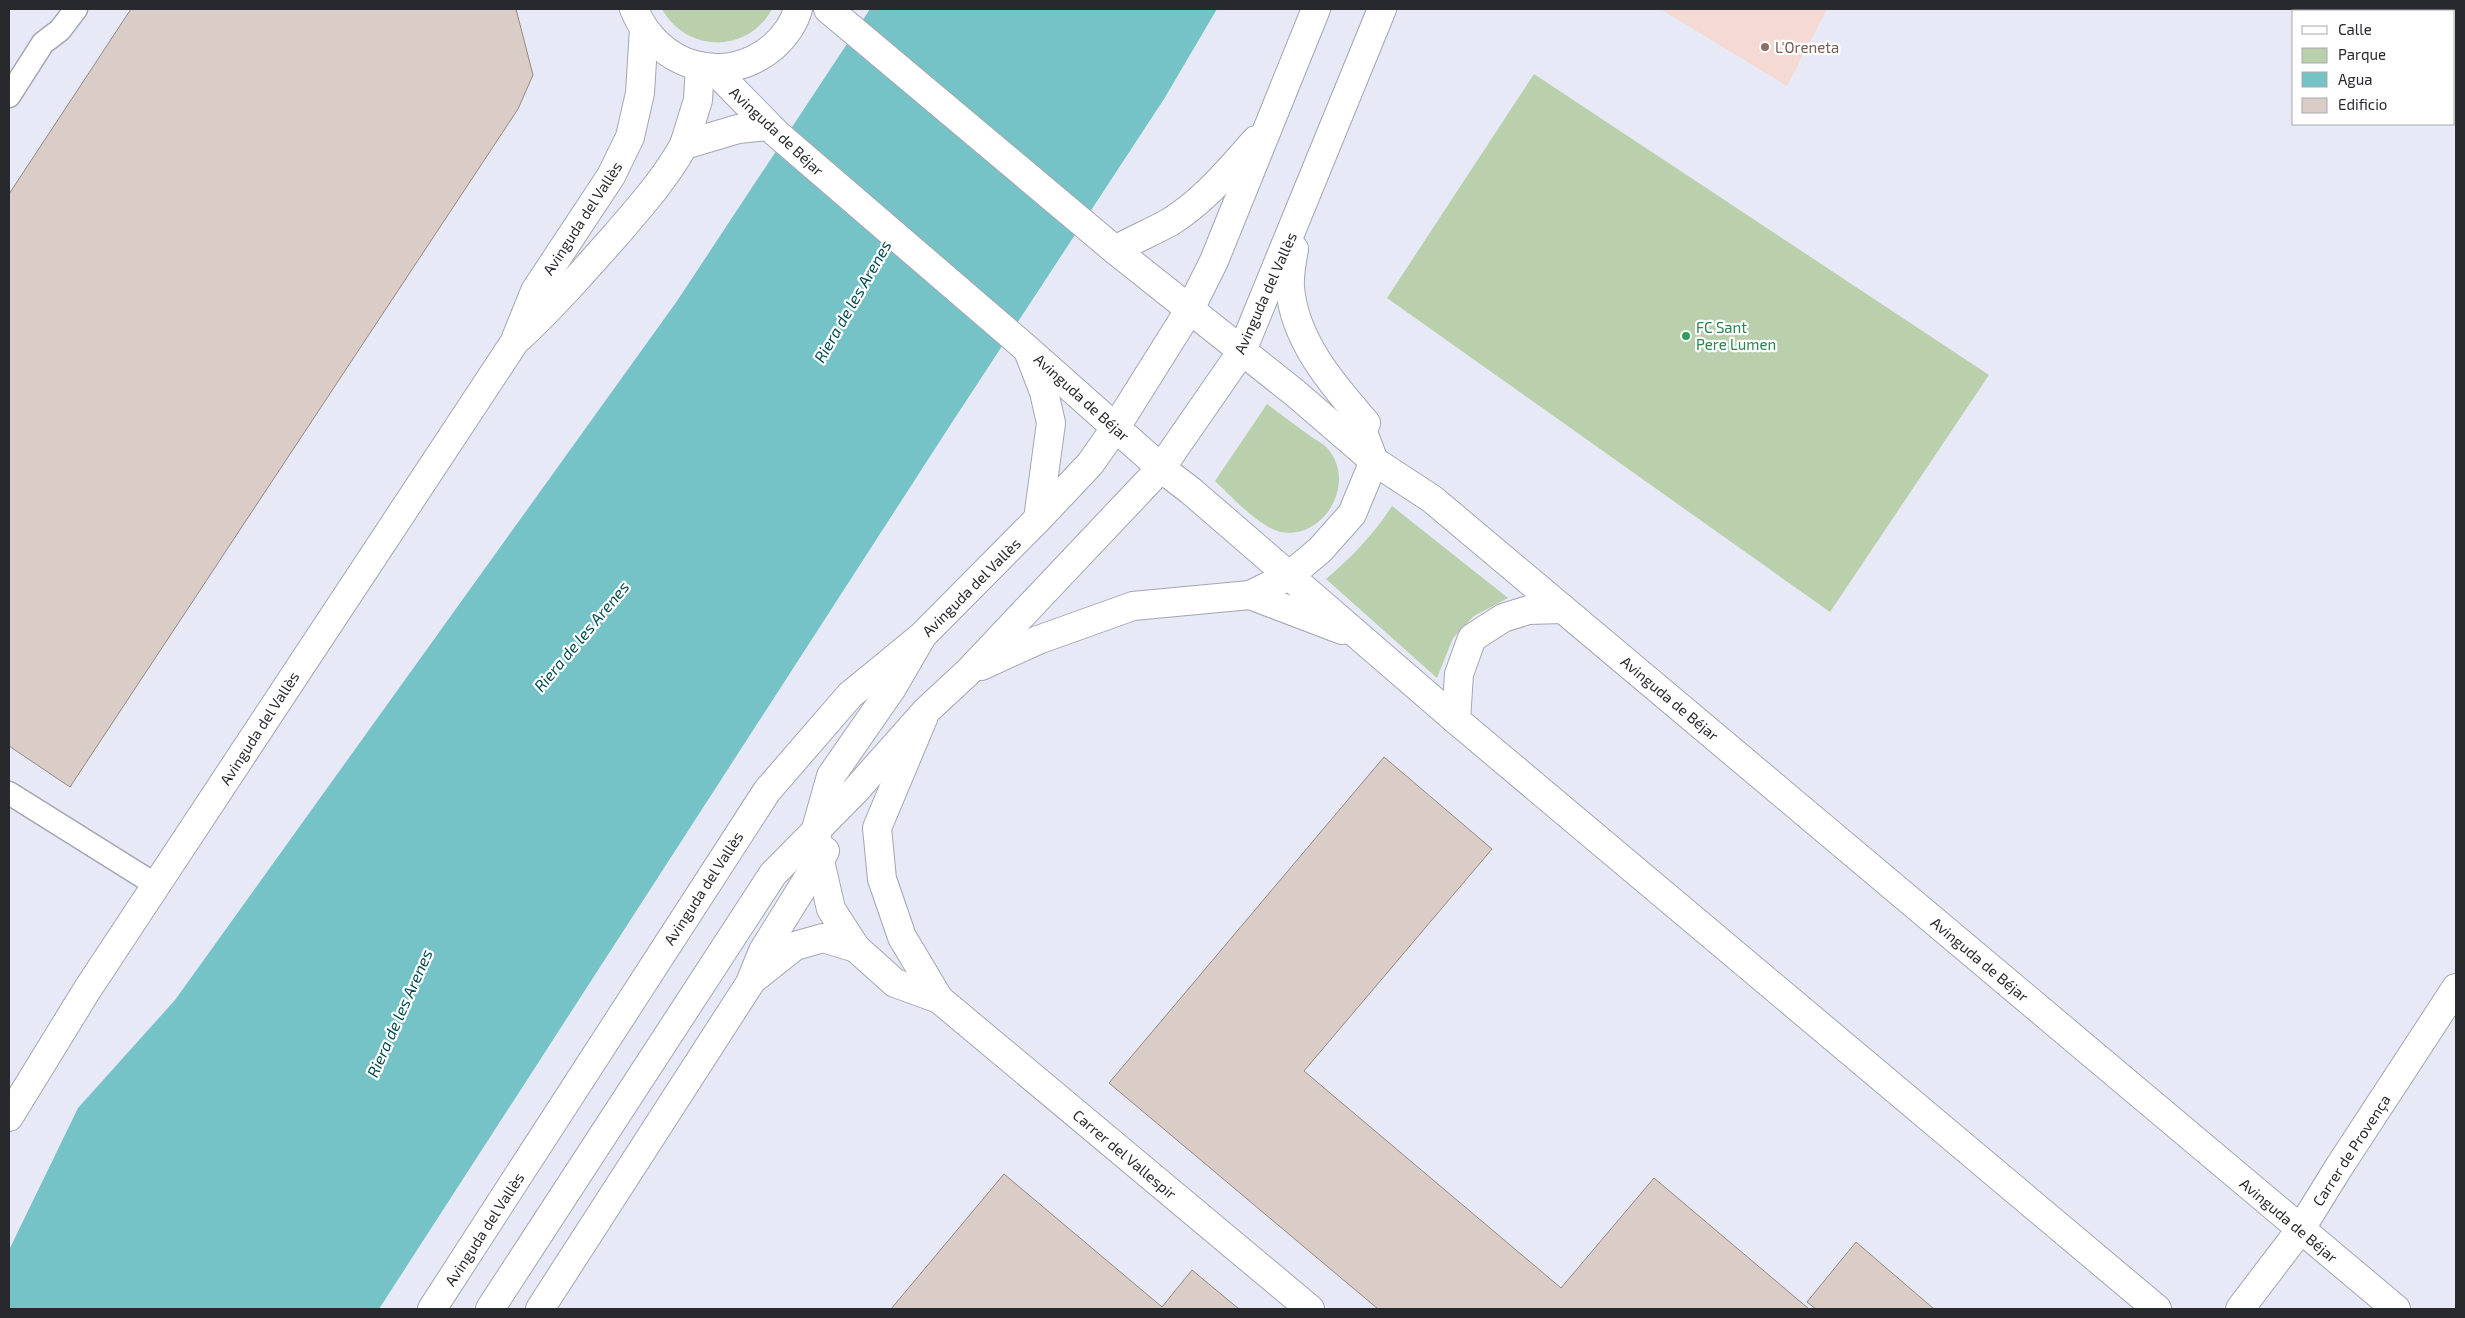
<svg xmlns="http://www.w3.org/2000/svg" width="2465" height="1318" font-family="'Exo 2',sans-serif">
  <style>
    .education { fill: #f4dad3 }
    .green { fill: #bacfac }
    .water { fill: #76c3c7 }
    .building { fill: #dacdc8; stroke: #948883 }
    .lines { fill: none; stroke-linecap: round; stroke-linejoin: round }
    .service-casing { stroke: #a3a6b1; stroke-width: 25 }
    .minor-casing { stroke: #a3a6b1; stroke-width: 30 }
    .secondary-casing { stroke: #a3a6b1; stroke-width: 30 }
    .service { stroke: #fff; stroke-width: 22 }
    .minor { stroke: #fff; stroke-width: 28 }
    .secondary { stroke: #fff; stroke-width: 28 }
    .education-dot { fill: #8d6e63; stroke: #fff; stroke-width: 2 }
    .leisure-dot { fill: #2e9e5b; stroke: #fff; stroke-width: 2 }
    .labels { text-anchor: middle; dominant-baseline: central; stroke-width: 4.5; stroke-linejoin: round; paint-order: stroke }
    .education-label { font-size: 15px; fill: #785e54; stroke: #fff; text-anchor: start }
    .street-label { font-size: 15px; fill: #28292d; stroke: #fff }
    .leisure-label { font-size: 15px; fill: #27864d; stroke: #fff; text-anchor: start }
    .water-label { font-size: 16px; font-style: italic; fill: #034d51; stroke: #fff }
  </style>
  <rect width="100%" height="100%" fill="#e7eaf6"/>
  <path class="education" d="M1660 9H1827L1787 86Z"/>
  <g class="green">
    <path d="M662 9H772C748 54 686 53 662 9Z"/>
    <path d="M1534 74 1989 375 1830 612 1387 298Z"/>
    <path d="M1267 404C1282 415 1298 427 1313 438 1318 441 1325 445 1328 449 1357 483 1324 540 1281 532 1259 527 1231 496 1215 481Z"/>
    <path d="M1392 506 1508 598 1474 616 1453 638 1437 678 1326 579C1352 557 1373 535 1392 506Z"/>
  </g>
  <path class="water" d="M870 9H1217L1164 99 951 424 379 1309H9V1250L78 1108 175 1000 677 301Z"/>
  <g class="building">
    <path d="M131 9H516L533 75 518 109 70 787 9 746V194Z"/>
    <path d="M1384 757 1492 849 1304 1071 1561 1288 1654 1178 1809 1309H1378L1109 1083Z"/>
    <path d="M1004 1174 1162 1307 1192 1270 1239 1309H891Z"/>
    <path d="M1856 1242 1934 1309H1816L1807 1302Z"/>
  </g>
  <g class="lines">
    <g class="service-casing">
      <g id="service">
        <path d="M9 96 43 43 60 30 76 9"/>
        <path d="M9 793 156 885"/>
      </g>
    </g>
    <g class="minor-casing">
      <g id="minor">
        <path d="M921 638 892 688 831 776 816 829 820 861 831 909 856 948 895 983 939 999 1310 1309"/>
        <path d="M924 716 877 828 882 879 891 905 902 937 939 999"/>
        <path d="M752 978 763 951 825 851"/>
        <path d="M540 1309 752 980 795 946 823 938 856 948"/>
        <path d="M2240 1309 2300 1230 2339 1167 2456 988"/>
      </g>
    </g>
    <g class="secondary-casing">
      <g id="secondary">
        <path d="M634 9C657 66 724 88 773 47 784 37 794 24 798 9"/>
        <path d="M828 9 1115 250 1295 393 1374 461 1432 499 2396 1309"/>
        <path d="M713 69 776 133 1027 349 1161 468 1191 491 1456 720 2157 1309"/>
        <path d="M684 145 698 100 700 66"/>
        <path d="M1294 249C1292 261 1289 275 1290 287 1294 340 1332 384 1366 423"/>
        <path d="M1115 250C1133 240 1152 232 1170 222 1204 201 1230 169 1256 140"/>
        <path d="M520 337C554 305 584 271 615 236 640 207 665 179 684 145L738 129 768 126"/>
        <path d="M1029 353 1044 392 1051 423 1038 519"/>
        <path d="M1250 595 1342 630"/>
        <path d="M981 666 1038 640 1133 606 1250 595 1289 576 1320 550 1352 514 1374 461 1354 409"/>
        <path d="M1456 720 1459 674 1472 638 1503 618 1528 610 1563 609"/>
        <path d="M9 1117 87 990 514 343 535 291 611 176 630 137 640 93 644 29"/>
        <path d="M432 1309 767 791 850 695 922 636 1038 519 1090 464 1116 427 1190 309 1214 261 1316 9"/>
        <path d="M490 1309 773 874 855 791 926 711 968 672 1161 468 1242 351 1382 9"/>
      </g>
    </g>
    <use href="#service" class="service"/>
    <use href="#minor" class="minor"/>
    <use href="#secondary" class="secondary"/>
  </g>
  <circle class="education-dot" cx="1765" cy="47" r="5"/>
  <circle class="leisure-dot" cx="1686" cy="336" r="5"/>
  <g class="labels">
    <g class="education-label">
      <text x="1775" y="47">L'Oreneta</text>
    </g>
    <g class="street-label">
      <text transform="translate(777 131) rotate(43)">Avinguda de Béjar</text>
      <text transform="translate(582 218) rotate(-57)">Avinguda del Vallès</text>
      <text transform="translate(1265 293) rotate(-66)">Avinguda del Vallès</text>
      <text transform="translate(1082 397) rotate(42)">Avinguda de Béjar</text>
      <text transform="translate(971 587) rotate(-45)">Avinguda del Vallès</text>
      <text transform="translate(1670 698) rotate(40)">Avinguda de Béjar</text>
      <text transform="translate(259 728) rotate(-57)">Avinguda del Vallès</text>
      <text transform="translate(703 888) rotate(-57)">Avinguda del Vallès</text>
      <text transform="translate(1980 959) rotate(40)">Avinguda de Béjar</text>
      <text transform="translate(2351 1150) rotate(-57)">Carrer de Provença</text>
      <text transform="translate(1125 1154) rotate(40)">Carrer del Vallespir</text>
      <text transform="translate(2289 1220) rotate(40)">Avinguda de Béjar</text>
      <text transform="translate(484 1229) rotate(-57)">Avinguda del Vallès</text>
    </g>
    <g class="leisure-label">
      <text x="1696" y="327">FC Sant<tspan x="1696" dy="17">Pere Lumen</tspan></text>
    </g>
    <g class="water-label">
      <text transform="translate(852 301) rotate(-60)">Riera de les Arenes</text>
      <text transform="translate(581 636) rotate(-50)">Riera de les Arenes</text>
      <text transform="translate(399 1013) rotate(-66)">Riera de les Arenes</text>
    </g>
  </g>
  <rect width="2465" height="1318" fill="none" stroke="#28292d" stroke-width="20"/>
  <rect x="2292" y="10" width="162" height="115" fill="#ffffff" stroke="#a9a9ab"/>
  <rect x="2302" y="26" width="25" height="8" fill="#ffffff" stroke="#a9a9ab"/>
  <text x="2338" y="35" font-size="15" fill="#28292d">Calle</text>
  <rect x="2302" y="48" width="25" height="15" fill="#bacfac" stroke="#a9a9ab"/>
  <text x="2338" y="60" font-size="15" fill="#28292d">Parque</text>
  <rect x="2302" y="72" width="25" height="15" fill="#76c3c7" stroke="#a9a9ab"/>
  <text x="2338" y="85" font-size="15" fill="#28292d">Agua</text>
  <rect x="2302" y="98" width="25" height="15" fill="#dacdc8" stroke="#a9a9ab"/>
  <text x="2338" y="110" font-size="15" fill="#28292d">Edificio</text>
</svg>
